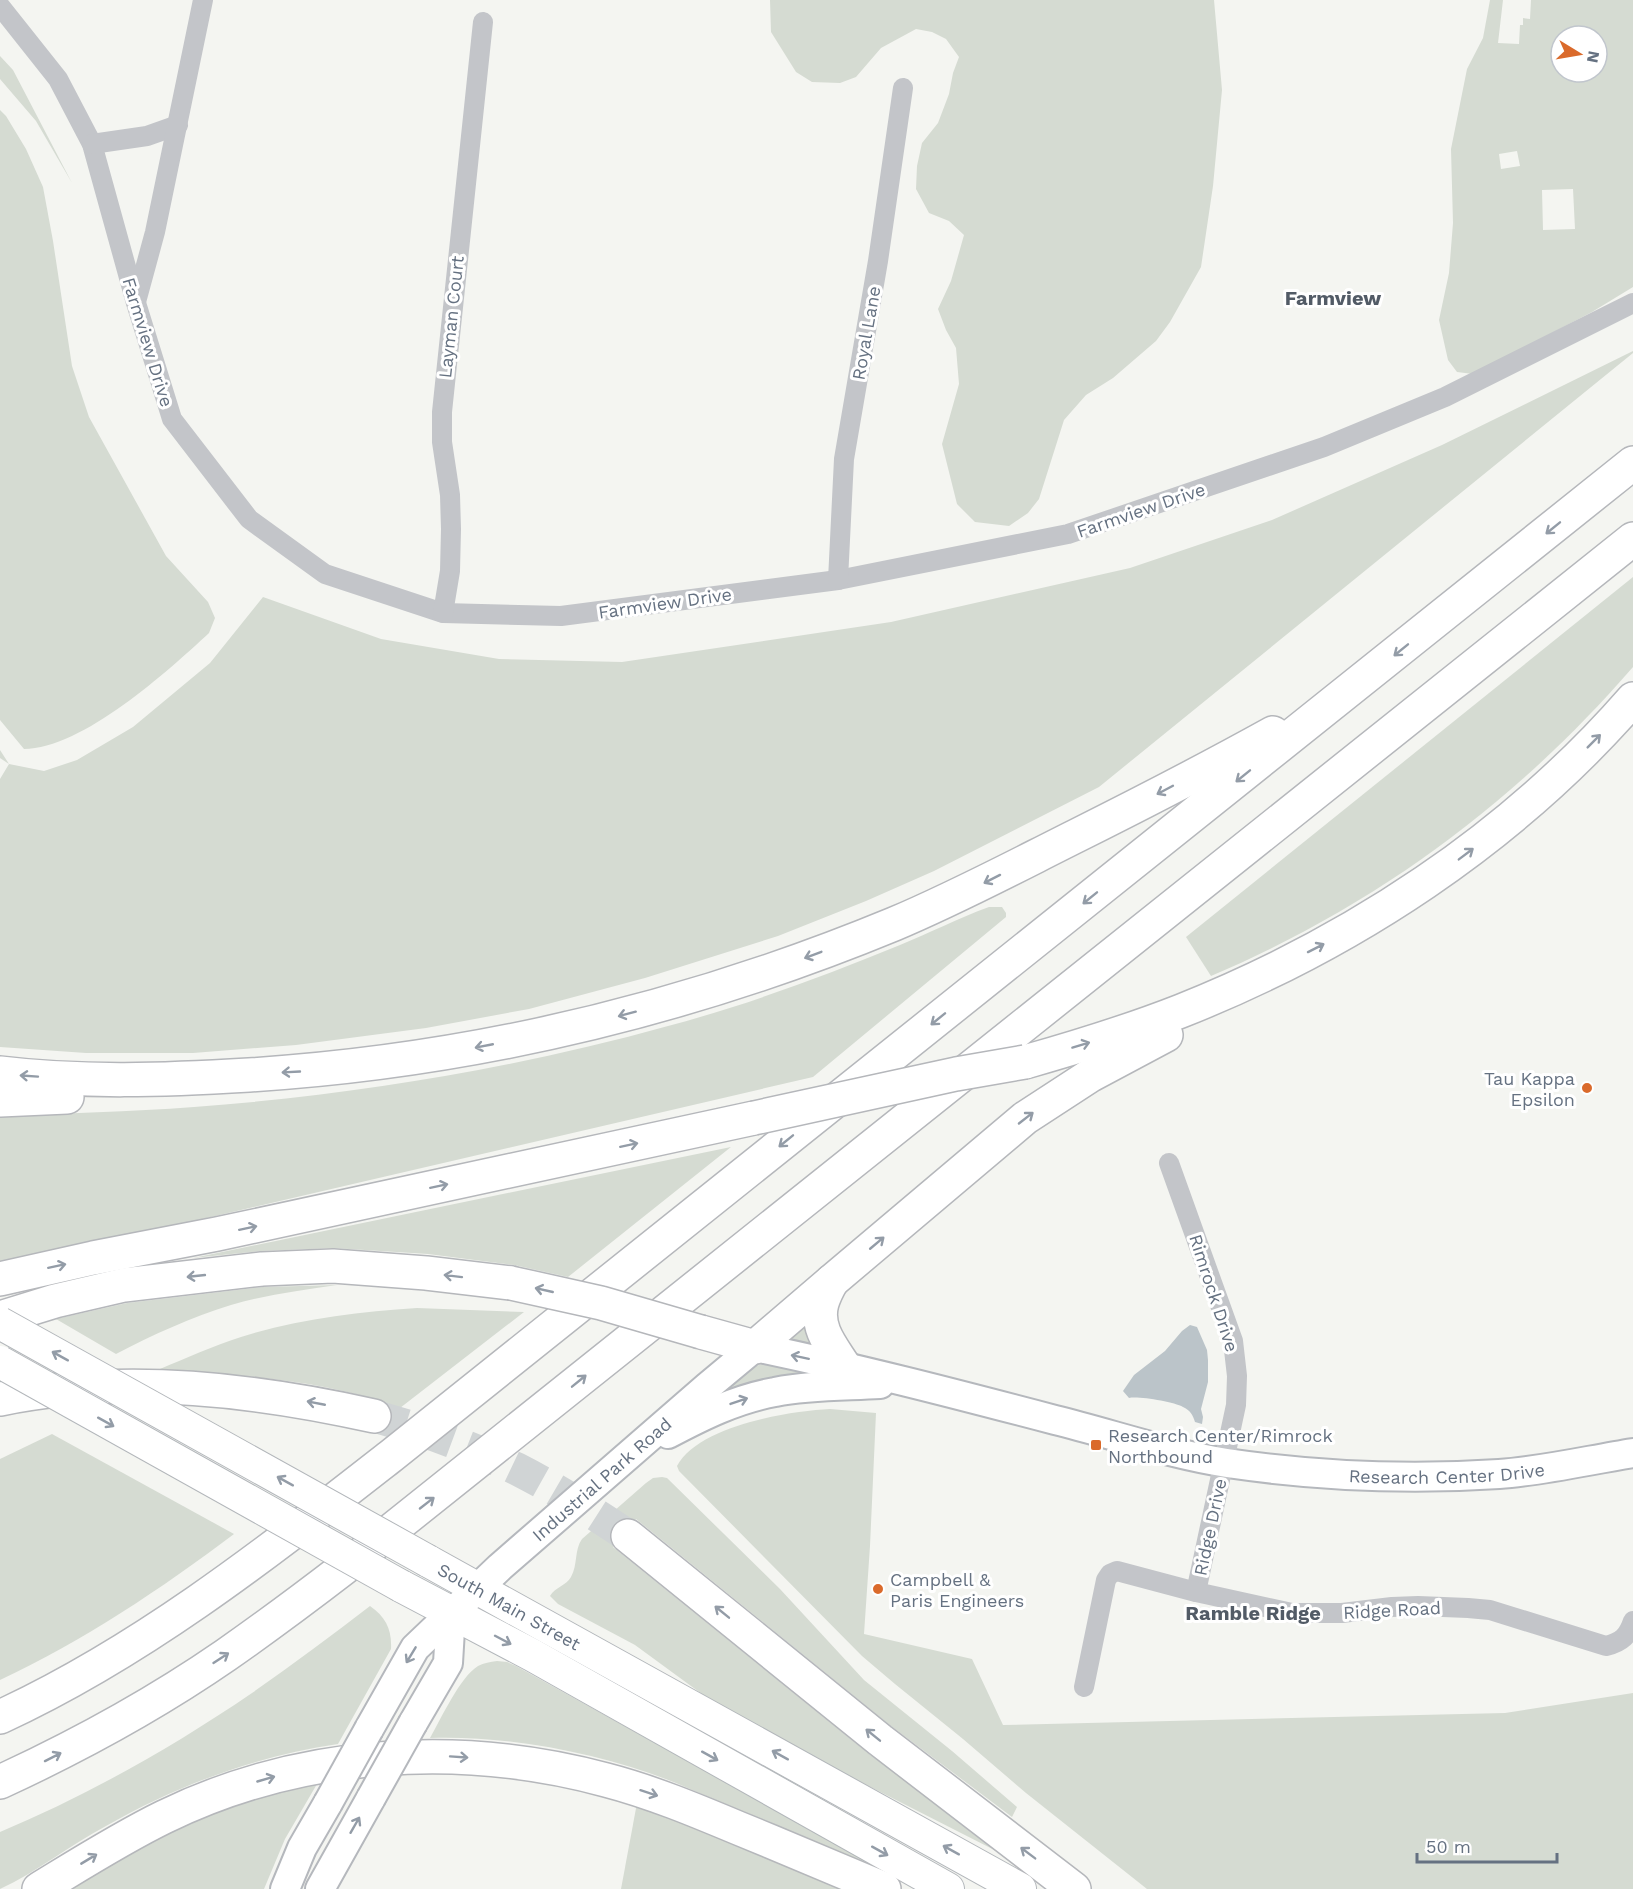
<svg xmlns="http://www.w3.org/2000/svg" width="1633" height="1889" font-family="'Work Sans',sans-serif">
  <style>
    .green { fill: #d5dbd2; fill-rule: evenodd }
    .water { fill: #bbc4c9 }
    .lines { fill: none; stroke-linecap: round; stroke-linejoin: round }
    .motorway-tunnel { stroke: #d0d4d5; stroke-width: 33; stroke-dasharray: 33 16; stroke-linecap: butt }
    .secondary-casing { stroke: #b5b8bd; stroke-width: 32 }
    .primary-casing { stroke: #b3b7bb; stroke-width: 34 }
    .motorway-casing { stroke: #b5b7bb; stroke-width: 36 }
    .minor { stroke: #c3c5c9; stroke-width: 20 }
    .secondary { stroke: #fff; stroke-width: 28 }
    .primary { stroke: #fff; stroke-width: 32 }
    .motorway { stroke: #fff; stroke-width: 33 }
    .secondary-bridge-casing { stroke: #b5b8bd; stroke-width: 32; stroke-linecap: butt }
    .primary-bridge-casing { stroke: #b3b7bb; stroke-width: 34; stroke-linecap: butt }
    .motorway-bridge-casing { stroke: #b5b7bb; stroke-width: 36; stroke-linecap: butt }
    .secondary-bridge { stroke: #fff; stroke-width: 28 }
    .primary-bridge { stroke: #fff; stroke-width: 32 }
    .motorway-bridge { stroke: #fff; stroke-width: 33 }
    .oneway { stroke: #939ca7 }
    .poi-dot { fill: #da6a2b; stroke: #fff; stroke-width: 2 }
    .labels { text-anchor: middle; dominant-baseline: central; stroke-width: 6; stroke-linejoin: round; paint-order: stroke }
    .street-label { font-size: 18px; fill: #657181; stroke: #fff }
    .poi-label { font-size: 18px; fill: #657181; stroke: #fff; text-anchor: start }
    .neighbourhood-label { font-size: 20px; font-weight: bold; fill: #525b66; stroke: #fff }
  </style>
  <rect width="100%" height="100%" fill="#f4f5f1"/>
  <g class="green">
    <path d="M770 0H1214L1222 90 1213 186 1201 267 1170 322 1156 341 1113 378 1086 395 1064 420 1039 499 1028 513 1009 526 975 522 957 504 942 444 959 384 956 348 946 330 938 309 951 281 964 235 949 221 929 213 916 189 917 166 922 143 938 123 949 94 953 73 959 57 946 39 932 32 916 29 881 48 856 77 840 83 812 82 796 72 771 32Z"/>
    <path d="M1490 0H1503L1498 43 1519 44 1520 25H1523V18L1530 19 1531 0H1633V287L1592 312 1473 374 1457 372 1448 360 1439 320 1449 273 1453 223 1451 149 1467 69 1483 38ZM1561 36H1597V72H1561ZM1517 151 1520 166 1501 169 1499 154ZM1573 189 1575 229 1543 230 1542 190Z"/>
    <path d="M0 56 13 70 72 183 36 121 0 79Z"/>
    <path d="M0 110 6 116 26 149 43 187 53 241 72 366 89 417 166 556 208 602 215 618 209 633C168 671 82 749 24 749L0 720Z"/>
    <path d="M1633 351V353L1099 787 934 871 866 901 778 936 645 978 529 1009 426 1028 296 1045 193 1053H86L0 1047V779L9 764 0 758V750L9 764 44 771 77 760 133 727 210 663 263 597 381 639 499 659 622 662 891 622 1130 568 1272 520 1442 445Z"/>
    <path d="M1633 577V667C1515 803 1377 905 1211 976L1186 937Z"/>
    <path d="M989 907H1002L1006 913V917L813 1077 0 1266V1116C65 1113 130 1112 194 1107 354 1095 513 1069 668 1026 747 1005 824 976 900 945 930 933 958 918 989 907Z"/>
    <path d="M731 1147 568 1277 514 1265 428 1254 333 1248 261 1251 193 1258Z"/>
    <path d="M337 1285C302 1290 265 1295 231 1305 192 1317 152 1335 116 1354L56 1319 127 1303 263 1287Z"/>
    <path d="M417 1308 524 1312 400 1408C324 1379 240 1376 160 1369 186 1358 213 1346 241 1337 298 1319 358 1312 417 1308Z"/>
    <path d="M810 1321 818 1346 788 1340Z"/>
    <path d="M771 1362 845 1379 702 1410 755 1366Z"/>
    <path d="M830 1409 876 1413 870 1546 864 1634 972 1659 1003 1725 1505 1713 1633 1693V1889H1147L1026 1793 963 1739 895 1684 862 1656 679 1471 677 1466C698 1426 788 1411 830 1409Z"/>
    <path d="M52 1434 234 1534C161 1589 83 1641 0 1680V1459Z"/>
    <path d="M662 1477 667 1478 780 1589 864 1680 952 1751 1017 1807 1012 1817 891 1726 636 1519 613 1547 869 1754 1034 1870 837 1770 706 1697 635 1645 558 1604 550 1596C555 1587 566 1586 571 1577 578 1565 574 1550 582 1539L646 1483 653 1478Z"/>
    <path d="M370 1606C386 1617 392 1630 391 1649L338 1744C256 1756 178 1785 106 1826 70 1845 37 1872 0 1889V1832C88 1795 173 1747 252 1693 292 1665 331 1636 370 1606Z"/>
    <path d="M497 1661 507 1662 516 1666 919 1889C869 1867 819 1845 768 1823 738 1810 707 1796 676 1783 604 1754 509 1735 430 1738 441 1719 460 1677 478 1666 484 1663 490 1662 497 1661Z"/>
    <path d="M317 1784 285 1839 264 1889H71C120 1859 169 1830 223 1810 254 1799 286 1791 317 1784Z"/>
    <path d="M637 1803 842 1889H621Z"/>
  </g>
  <path class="water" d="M1190 1325 1197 1327 1207 1350 1208 1360V1382L1201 1409 1203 1417 1202 1424 1195 1422C1193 1415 1190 1410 1183 1407 1174 1402 1139 1396 1129 1398L1123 1391 1134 1375 1165 1351 1182 1331Z"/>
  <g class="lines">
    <path class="motorway-tunnel" d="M374 1416C423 1430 471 1447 517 1469 556 1489 592 1512 628 1536"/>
    <g class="secondary-casing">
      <g id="secondary">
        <path d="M668 1434C702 1416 736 1399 775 1392 809 1385 845 1386 880 1384"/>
        <path d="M413 1723 448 1663 451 1613"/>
        <path id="s1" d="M369 1729 415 1648 500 1567 707 1387 755 1347C856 1368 956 1394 1055 1420 1112 1434 1169 1454 1227 1463 1316 1476 1408 1480 1499 1474 1543 1471 1589 1460 1633 1453"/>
        <path d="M285 1889 302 1848 328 1803"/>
        <path d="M320 1889 371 1798"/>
      </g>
    </g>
    <g class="primary-casing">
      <g id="primary">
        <path id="s2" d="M428 1561 1020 1889"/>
        <path d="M401 1586 532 1655 948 1889"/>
      </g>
    </g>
    <g class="motorway-casing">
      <g id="motorway">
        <path d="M1025 1062C1078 1047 1130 1031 1181 1011 1352 943 1511 839 1633 699"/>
        <path d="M0 1073C82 1083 166 1080 249 1075 471 1061 688 1009 894 924 956 898 1016 866 1076 836 1142 803 1208 769 1273 733"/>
        <path d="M0 1100 67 1097"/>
        <path d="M0 1279 93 1258 217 1234 754 1118"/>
        <path d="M832 1281C828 1288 824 1296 822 1303 815 1328 832 1347 844 1366"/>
        <path d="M0 1318 55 1301 124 1285 262 1269 333 1266 426 1273 511 1283"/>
        <path d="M701 1332 755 1347 832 1281 1025 1118 1091 1075 1166 1035"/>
        <path d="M0 1399C121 1374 254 1389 374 1416"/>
        <path d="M628 1536 880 1740 1074 1889"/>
        <path d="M0 1717C143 1651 268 1552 391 1456L1633 463"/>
        <path d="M0 1782C78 1746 155 1704 226 1655 266 1627 305 1598 344 1568L1633 539"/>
        <path d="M39 1889C80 1864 121 1838 164 1817 301 1750 461 1741 606 1780 652 1792 695 1810 738 1828 787 1848 836 1869 884 1889"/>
      </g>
    </g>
    <g class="minor">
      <path d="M0 6 58 79 92 144 136 303 172 419 249 519 325 574 443 613 561 616 838 580 1068 534 1324 447 1445 397 1633 303"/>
      <path d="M92 144 147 136 178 125"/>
      <path d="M136 302 155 232 203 0"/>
      <path d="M838 580 844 459 878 261 903 88"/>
      <path d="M443 613 450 571 451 529 450 495 442 442V412L483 22"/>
      <path d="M1169 1163 1233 1341 1237 1376 1236 1405 1196 1592"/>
      <path d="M1084 1687 1106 1580 1110 1574 1117 1571 1196 1592 1292 1613H1342L1392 1607 1418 1606 1468 1608 1490 1610 1606 1646C1622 1642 1628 1636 1633 1621"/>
    </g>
    <use href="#secondary" class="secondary"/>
    <use href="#primary" class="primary"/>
    <use href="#motorway" class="motorway"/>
    <g class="secondary-bridge-casing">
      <g id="secondary-bridge">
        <path d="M371 1798 413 1723"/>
        <path d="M328 1803 369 1729"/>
      </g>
    </g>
    <g class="primary-bridge-casing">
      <g id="primary-bridge">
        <path d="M0 1323 428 1561"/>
        <path d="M0 1362 401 1586"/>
      </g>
    </g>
    <g class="motorway-bridge-casing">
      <g id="motorway-bridge">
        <path d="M754 1118 956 1074 1025 1062"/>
        <path d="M511 1283 601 1303 701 1332"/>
      </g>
    </g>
    <use href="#secondary-bridge" class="secondary-bridge"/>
    <use href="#primary-bridge" class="primary-bridge"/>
    <use href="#motorway-bridge" class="motorway-bridge"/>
  </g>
  <defs><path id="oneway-shaft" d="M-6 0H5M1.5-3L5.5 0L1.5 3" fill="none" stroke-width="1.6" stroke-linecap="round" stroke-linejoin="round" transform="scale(1.5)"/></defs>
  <g class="oneway">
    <use href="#oneway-shaft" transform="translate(1553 528) rotate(141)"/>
    <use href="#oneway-shaft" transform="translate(1401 650) rotate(141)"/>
    <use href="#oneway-shaft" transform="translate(1594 741) rotate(-45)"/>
    <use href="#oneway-shaft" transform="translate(1243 776) rotate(141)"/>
    <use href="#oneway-shaft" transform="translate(1165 790) rotate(152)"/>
    <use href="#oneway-shaft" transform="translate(1466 854) rotate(-37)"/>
    <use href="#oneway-shaft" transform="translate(992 879) rotate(153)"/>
    <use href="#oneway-shaft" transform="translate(1090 898) rotate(141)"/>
    <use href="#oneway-shaft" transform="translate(1316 948) rotate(-27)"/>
    <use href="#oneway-shaft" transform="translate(813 955) rotate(159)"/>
    <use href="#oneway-shaft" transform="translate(627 1014) rotate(165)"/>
    <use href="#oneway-shaft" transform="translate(938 1019) rotate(141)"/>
    <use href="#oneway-shaft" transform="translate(1081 1045) rotate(-17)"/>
    <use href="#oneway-shaft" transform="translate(484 1046) rotate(169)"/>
    <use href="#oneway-shaft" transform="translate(291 1072) rotate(177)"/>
    <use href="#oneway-shaft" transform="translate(29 1076) rotate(-176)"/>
    <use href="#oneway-shaft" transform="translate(1026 1118) rotate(-38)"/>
    <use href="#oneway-shaft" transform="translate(786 1141) rotate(141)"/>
    <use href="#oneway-shaft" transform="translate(629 1145) rotate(-12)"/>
    <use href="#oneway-shaft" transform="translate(439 1186) rotate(-12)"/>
    <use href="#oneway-shaft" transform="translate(248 1228) rotate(-12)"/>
    <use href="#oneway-shaft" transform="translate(877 1243) rotate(-40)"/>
    <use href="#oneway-shaft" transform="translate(57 1266) rotate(-12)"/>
    <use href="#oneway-shaft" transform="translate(196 1276) rotate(174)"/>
    <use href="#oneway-shaft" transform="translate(453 1276) rotate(-173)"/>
    <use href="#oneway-shaft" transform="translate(544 1290) rotate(-167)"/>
    <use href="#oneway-shaft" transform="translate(60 1356) rotate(-151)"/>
    <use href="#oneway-shaft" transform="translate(800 1357) rotate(-168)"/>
    <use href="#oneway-shaft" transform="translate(579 1381) rotate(-39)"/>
    <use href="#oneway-shaft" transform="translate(739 1401) rotate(-19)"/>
    <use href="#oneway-shaft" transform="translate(316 1403) rotate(-169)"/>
    <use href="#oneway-shaft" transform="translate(106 1422) rotate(29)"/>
    <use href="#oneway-shaft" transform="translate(285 1481) rotate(-151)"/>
    <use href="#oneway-shaft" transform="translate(427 1503) rotate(-38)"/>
    <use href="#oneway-shaft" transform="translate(722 1612) rotate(-141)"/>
    <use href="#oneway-shaft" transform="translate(503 1640) rotate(28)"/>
    <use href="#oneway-shaft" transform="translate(411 1655) rotate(121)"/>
    <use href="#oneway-shaft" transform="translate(221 1658) rotate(-33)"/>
    <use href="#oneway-shaft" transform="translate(873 1735) rotate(-141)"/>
    <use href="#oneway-shaft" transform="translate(780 1755) rotate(-151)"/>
    <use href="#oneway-shaft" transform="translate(710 1756) rotate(29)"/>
    <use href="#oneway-shaft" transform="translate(53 1757) rotate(-27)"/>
    <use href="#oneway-shaft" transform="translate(459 1757) rotate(4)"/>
    <use href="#oneway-shaft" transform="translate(266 1779) rotate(-16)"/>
    <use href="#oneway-shaft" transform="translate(649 1793) rotate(18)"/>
    <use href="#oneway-shaft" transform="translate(355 1825) rotate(-60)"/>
    <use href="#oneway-shaft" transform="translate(951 1850) rotate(-151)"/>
    <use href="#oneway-shaft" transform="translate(880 1851) rotate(29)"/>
    <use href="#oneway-shaft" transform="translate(1028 1853) rotate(-143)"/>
    <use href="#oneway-shaft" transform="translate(89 1859) rotate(-31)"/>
  </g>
  <g class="poi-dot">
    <circle cx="1587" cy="1088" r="6"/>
    <rect x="1090" y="1439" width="12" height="12" rx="3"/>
    <circle cx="878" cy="1589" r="6"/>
  </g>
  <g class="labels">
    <g class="street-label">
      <text transform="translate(451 317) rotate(-84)">Layman Court</text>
      <text transform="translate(866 333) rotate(-80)">Royal Lane</text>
      <text transform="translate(148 342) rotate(73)">Farmview Drive</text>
      <text transform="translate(1141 510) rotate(-19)">Farmview Drive</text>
      <text transform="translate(665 603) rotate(-8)">Farmview Drive</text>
      <text transform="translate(1214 1293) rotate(72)">Rimrock Drive</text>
      <text stroke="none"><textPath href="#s1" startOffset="1254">Research Center Drive</textPath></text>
      <text stroke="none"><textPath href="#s1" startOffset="345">Industrial Park Road</textPath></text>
      <text transform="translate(1210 1527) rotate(-78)">Ridge Drive</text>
      <text stroke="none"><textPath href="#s2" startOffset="93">South Main Street</textPath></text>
      <text transform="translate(1392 1610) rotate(-3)">Ridge Road</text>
    </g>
    <g class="poi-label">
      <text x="1575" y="1078" text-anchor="end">Tau Kappa<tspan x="1575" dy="21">Epsilon</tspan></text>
      <text x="1108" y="1435">Research Center/Rimrock<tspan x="1108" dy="21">Northbound</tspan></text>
      <text x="890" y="1579">Campbell &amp;<tspan x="890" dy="21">Paris Engineers</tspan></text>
    </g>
    <g class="neighbourhood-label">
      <text x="1333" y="298">Farmview</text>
      <text x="1253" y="1613">Ramble Ridge</text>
    </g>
  </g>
  <g transform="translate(1579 54) rotate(101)"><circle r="28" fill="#ffffff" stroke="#c1c6cd" stroke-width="1.5"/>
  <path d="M0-4.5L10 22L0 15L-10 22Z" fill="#da6a2b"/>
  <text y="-9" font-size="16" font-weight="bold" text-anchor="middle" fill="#657181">N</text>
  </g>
  <path d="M1417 1853v9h140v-9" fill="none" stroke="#657181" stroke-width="3"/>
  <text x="1426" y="1853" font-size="18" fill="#657181" stroke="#ffffff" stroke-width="4.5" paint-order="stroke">50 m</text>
</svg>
